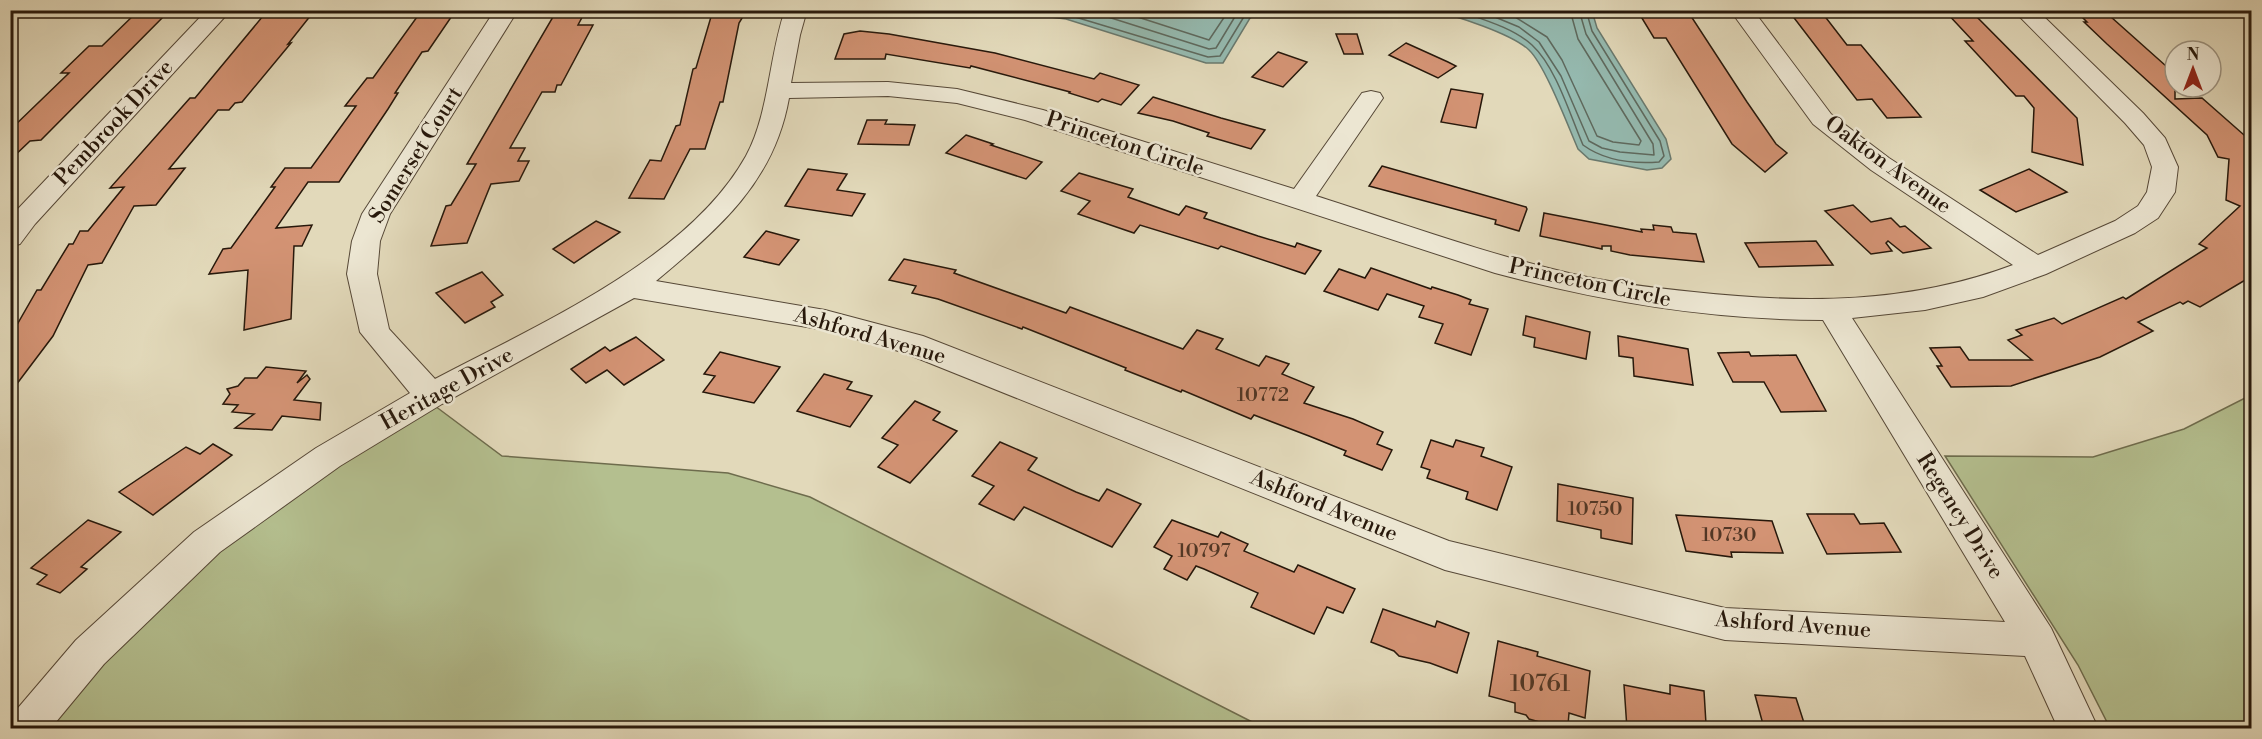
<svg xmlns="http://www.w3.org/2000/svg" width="2262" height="739" font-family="'Libre Bodoni',serif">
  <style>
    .green { fill: #b4bf8f; stroke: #6e6c4d; stroke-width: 1.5 }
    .water { fill: #95bab0; stroke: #69796e; stroke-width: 1.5 }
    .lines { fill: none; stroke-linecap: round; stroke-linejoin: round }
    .shore { stroke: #5e695e; stroke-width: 1.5 }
    .building { fill: #d39374; stroke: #27180b; stroke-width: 1.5 }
    .minor-casing { stroke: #564837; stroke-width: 2 }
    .minor { fill: #ece6d2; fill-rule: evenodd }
    .labels { text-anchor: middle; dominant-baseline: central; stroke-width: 5; stroke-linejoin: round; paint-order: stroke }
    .number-label { font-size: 20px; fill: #523725 }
    .street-label { font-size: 22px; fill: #27180b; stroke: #ece6d2 }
    .near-number-label { font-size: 24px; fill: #523725 }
  </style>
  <rect width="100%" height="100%" fill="#e2d9ba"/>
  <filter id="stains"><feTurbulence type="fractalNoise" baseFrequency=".00333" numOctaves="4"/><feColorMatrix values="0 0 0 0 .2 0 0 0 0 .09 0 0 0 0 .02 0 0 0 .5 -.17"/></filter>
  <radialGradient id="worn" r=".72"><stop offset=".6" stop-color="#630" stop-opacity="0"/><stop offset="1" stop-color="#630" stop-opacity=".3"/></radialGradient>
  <g class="green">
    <path d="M2251 395V728H2110L2078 665 1945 456 2093 457 2184 429Z"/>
    <path d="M435 406 502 456 728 473 810 497 1264 728H48L71 698 154 608 229 543 324 472Z"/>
  </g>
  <g class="water">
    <path d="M1002 11V10L1289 11 1260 12 1250 18 1223 63H1206L1066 19Z"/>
    <path d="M1432 11H1592L1597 28 1666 139 1671 159 1662 168 1647 170 1589 159 1578 149C1568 126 1545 65 1529 50 1512 34 1455 15 1432 11Z"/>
  </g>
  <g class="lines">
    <g class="shore">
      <path d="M1052 10 1208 57 1220 56 1245 15 1251 10"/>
      <path d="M1086 10 1209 49 1216 48 1239 10"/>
      <path d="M1116 10 1209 40 1229 10"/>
      <path d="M1456 10C1481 19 1512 27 1532 45 1556 67 1570 115 1583 145 1605 161 1632 164 1659 162L1664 156 1660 141 1592 31 1586 10"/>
      <path d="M1478 10 1519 27 1539 42 1561 76 1589 141 1602 148 1620 152 1654 155 1653 144 1586 34 1579 10"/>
      <path d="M1504 10 1547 37 1562 60 1597 136 1613 142 1639 145 1641 141 1578 39 1570 10"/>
    </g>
  </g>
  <g class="building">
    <path d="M139 10H170L41 140 30 141 10 160V130L69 73H61L89 46H102Z"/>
    <path d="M268 10H315L288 44 291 43 242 102 235 103 229 110H218L169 169 185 168 156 205 134 206 102 263 88 265 53 336 10 393V337L37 290H41L69 244H73L80 231H88L124 187 110 188 190 98H195Z"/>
    <path d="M422 10H456L428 51 422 52 395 93H398L388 109 339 182H308L276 228 312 225 302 246H294L291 319 244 330 248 270 209 274 223 249 231 248 275 187H271L285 168H311L356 106H345L367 78H373Z"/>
    <path d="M557 10H586L578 25H593L561 85H557L555 92H542L510 148H525L518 161H529L519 181 491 184 467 243 431 246 446 206 451 205 476 164H467Z"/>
    <path d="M713 10H747L739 23 723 102H720L705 149H690L664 199 629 198 650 160 661 161 676 126 680 125 693 69 696 68Z"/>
    <path d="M1637 10H1687L1747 102 1776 144 1787 153 1765 172 1732 144 1666 38H1654Z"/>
    <path d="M1788 10H1820L1847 45H1861L1921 117 1887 118 1872 99 1857 100Z"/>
    <path d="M1944 10H1970L2077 118 2083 165 2032 152 2034 108 2024 96H2016L1965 41H1973Z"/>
    <path d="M2082 17H2111L2175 74V99L2202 98 2252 142V276L2200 307 2188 301 2183 304 2180 302 2138 322 2153 331 2100 357 2011 386 1951 387 1937 366H1942L1930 348 1960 347 1969 360H2032L2008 340 2022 335 2016 330 2054 318 2062 324 2123 297 2126 299 2207 248 2199 244 2240 206 2226 200 2229 159 2218 157 2207 135 2107 44 2084 22H2087Z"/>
    <path d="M860 31 889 34 995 53 1094 79 1100 73 1139 85 1121 105 1102 99 1098 102 1069 93 1070 92 971 66 970 68 886 54 885 59H835L844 34Z"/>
    <path d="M1336 34H1357L1363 54H1344Z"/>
    <path d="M1406 43 1448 62 1456 66 1438 78 1389 55Z"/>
    <path d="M1278 52 1307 62 1283 87 1252 77Z"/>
    <path d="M1451 89 1483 94 1476 128 1441 122Z"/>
    <path d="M1153 97 1221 118 1265 130 1251 149 1207 136 1209 133 1173 121 1138 113Z"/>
    <path d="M867 120H887L885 124 915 125 909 145 858 144Z"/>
    <path d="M966 135 993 144 991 145 1042 162 1026 179 946 153Z"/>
    <path d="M1382 166 1526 207 1527 209 1519 231 1495 224 1496 220 1369 186Z"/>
    <path d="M808 169 847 174 837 190 865 194 852 216 785 206Z"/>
    <path d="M2029 169 2067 192 2016 212 1980 190Z"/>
    <path d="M1079 173 1133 189 1128 197 1179 215 1186 206 1207 213 1204 218 1258 236 1295 247 1297 243 1321 251 1305 274 1221 246 1218 249 1140 225 1134 233 1078 214 1090 201 1061 191Z"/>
    <path d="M1853 205 1871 222 1891 218 1900 227 1905 226 1931 248 1903 253 1888 241 1886 243 1892 251 1871 254 1825 211Z"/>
    <path d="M1544 213 1642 232 1641 229 1654 230 1653 225 1671 227 1673 232 1696 234 1704 262 1630 255 1611 251V246H1602V249L1540 236Z"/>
    <path d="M596 221 620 232 574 263 553 249Z"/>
    <path d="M766 231 799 240 779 265 744 257Z"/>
    <path d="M1816 241 1833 265 1759 267 1745 243Z"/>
    <path d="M904 259 956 270 954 273 1066 313 1070 307 1183 349 1197 330 1223 339 1216 349 1259 366 1266 356 1289 364 1282 374 1314 387 1304 403 1353 419 1383 432 1377 444 1392 450 1382 470 1344 455 1346 451 1309 436 1254 415 1251 419 1182 390 1181 392 1125 370 1126 368 1023 327 1022 329 938 299 912 293 916 286 889 280Z"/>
    <path d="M1371 268 1431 289 1432 287 1458 295 1471 300 1469 304 1488 309 1471 355 1435 343 1443 324 1419 317 1424 306 1387 294 1378 310 1324 291 1339 269 1365 278Z"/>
    <path d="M482 272 503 295 491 302 495 307 465 323 436 293Z"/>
    <path d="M1526 316 1590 332 1586 359 1534 347 1535 338 1523 335Z"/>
    <path d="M1618 336 1688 349 1693 385 1634 376 1633 358 1619 356Z"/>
    <path d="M636 337 664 360 624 385 607 370 586 383 571 369 605 347 610 351Z"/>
    <path d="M720 352 780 367 754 403 703 392 715 376 704 374Z"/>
    <path d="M1749 352 1751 356 1796 355 1826 411 1781 412 1764 382H1733L1718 353Z"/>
    <path d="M266 367 306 371 297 383 307 375 310 379 294 400 321 403 320 420 282 416 272 430 235 428 254 414 232 412 238 405 223 404 230 394 227 389 238 386 245 378H257Z"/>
    <path d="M824 374 852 382 847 389 872 396 850 427 797 411Z"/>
    <path d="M915 401 940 412 933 420 957 431 910 483 878 467 898 445 882 438Z"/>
    <path d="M1431 440 1453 447 1456 440 1484 448 1481 456 1512 467 1497 510 1466 499 1468 492 1427 478 1430 470 1421 467Z"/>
    <path d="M1000 442 1037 458 1028 470 1076 492 1099 501 1107 489 1141 504 1112 547 1024 507 1014 520 979 504 994 486 972 476Z"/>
    <path d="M213 444 232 455 153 515 119 492 186 447 200 454Z"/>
    <path d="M1558 484 1633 498 1632 544 1601 538V530L1557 521Z"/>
    <path d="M1807 514H1854L1860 524 1884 523 1901 552 1827 554Z"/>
    <path d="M1676 515 1772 521 1783 553 1731 552 1732 557 1686 551Z"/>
    <path d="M88 520 121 532 81 567 87 569 60 593 37 584 47 575 31 568Z"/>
    <path d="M1172 520 1218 537 1221 532 1248 544 1244 551 1294 572 1298 565 1355 589 1343 613 1327 607 1314 634 1251 607 1258 593 1204 569 1196 566 1187 580 1164 569 1172 556 1154 547Z"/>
    <path d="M1383 609 1435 627 1437 621 1469 633 1457 673 1430 663 1399 656 1394 651 1371 642Z"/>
    <path d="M1498 641 1538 652 1537 656 1590 671 1585 718 1569 713 1568 725 1557 727 1529 719 1526 715 1515 712V703L1489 696Z"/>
    <path d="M1624 685 1670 694V685L1704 691 1706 724 1695 722V729H1627Z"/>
    <path d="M1755 695 1796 698 1806 729 1764 728Z"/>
  </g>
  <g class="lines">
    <g class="minor-casing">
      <g id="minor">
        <path d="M207 10H231L35 224 20 244 10 247V218L15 212Z"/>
        <path d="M495 10H518L390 214 380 241 377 274 389 329 435 379C537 325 688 260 746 156 769 114 769 56 785 10H807L800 35 791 83 888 82 957 89 1043 110 1294 189 1362 93 1371 91 1380 93 1383 98 1316 196C1401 223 1486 254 1573 274 1613 283 1654 288 1694 292 1803 304 1909 304 2013 265L1871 170 1813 124 1730 10H1753L1831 114 1889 158 2038 255 2115 221 2138 206 2147 192 2152 167 2144 145 2125 123 2013 10H2037L2143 113 2165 138 2178 167 2175 192 2158 218 2135 233 2046 274 1983 297 1925 310 1852 318 2051 628 2098 728H2058L2025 656 1725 640 1445 570 902 352 825 330 634 298 442 404 340 466 220 552 104 664 51 728H10L12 715 76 640 194 532 316 448 410 393 360 332 347 274 352 241 362 214ZM888 96 957 103 1025 120 1495 273C1603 302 1711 320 1823 320L2005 622 1725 608 1449 541 923 336 825 310 656 281C718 229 774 183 789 98Z"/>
      </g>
    </g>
    <use href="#minor" class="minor"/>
  </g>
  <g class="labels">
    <g class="number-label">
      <text x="1263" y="395">10772</text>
      <text x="1595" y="509">10750</text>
      <text x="1729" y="535">10730</text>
      <text x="1204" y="551">10797</text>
    </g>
    <g class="street-label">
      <text transform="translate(114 123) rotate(-47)">Pembrook Drive</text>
      <text transform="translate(1125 144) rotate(18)">Princeton Circle</text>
      <text transform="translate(416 155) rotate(-58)">Somerset Court</text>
      <text transform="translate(1888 165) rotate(36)">Oakton Avenue</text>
      <text transform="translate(1590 283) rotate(12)">Princeton Circle</text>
      <text transform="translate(870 336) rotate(16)">Ashford Avenue</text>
      <text transform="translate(447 389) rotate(-29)">Heritage Drive</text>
      <text transform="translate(1324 506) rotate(22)">Ashford Avenue</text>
      <text transform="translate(1960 516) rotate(58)">Regency Drive</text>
      <text transform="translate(1793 625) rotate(4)">Ashford Avenue</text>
    </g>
    <g class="near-number-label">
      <text x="1540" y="684">10761</text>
    </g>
  </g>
  <rect width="2262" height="739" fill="none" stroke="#e2d9ba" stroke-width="36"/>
  <rect x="12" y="12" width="2238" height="715" fill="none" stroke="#27180b" stroke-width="3"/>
  <rect x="18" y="18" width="2226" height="703" fill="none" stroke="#27180b" stroke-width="1.5"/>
  <g transform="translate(2193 69)"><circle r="28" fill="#ece6d2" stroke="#9d9482" stroke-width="1.5"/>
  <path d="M0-4.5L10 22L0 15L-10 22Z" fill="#8f2418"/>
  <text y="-9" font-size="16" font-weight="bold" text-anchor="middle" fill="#27180b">N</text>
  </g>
  <rect width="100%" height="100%" filter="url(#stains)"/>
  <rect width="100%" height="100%" fill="url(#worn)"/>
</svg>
